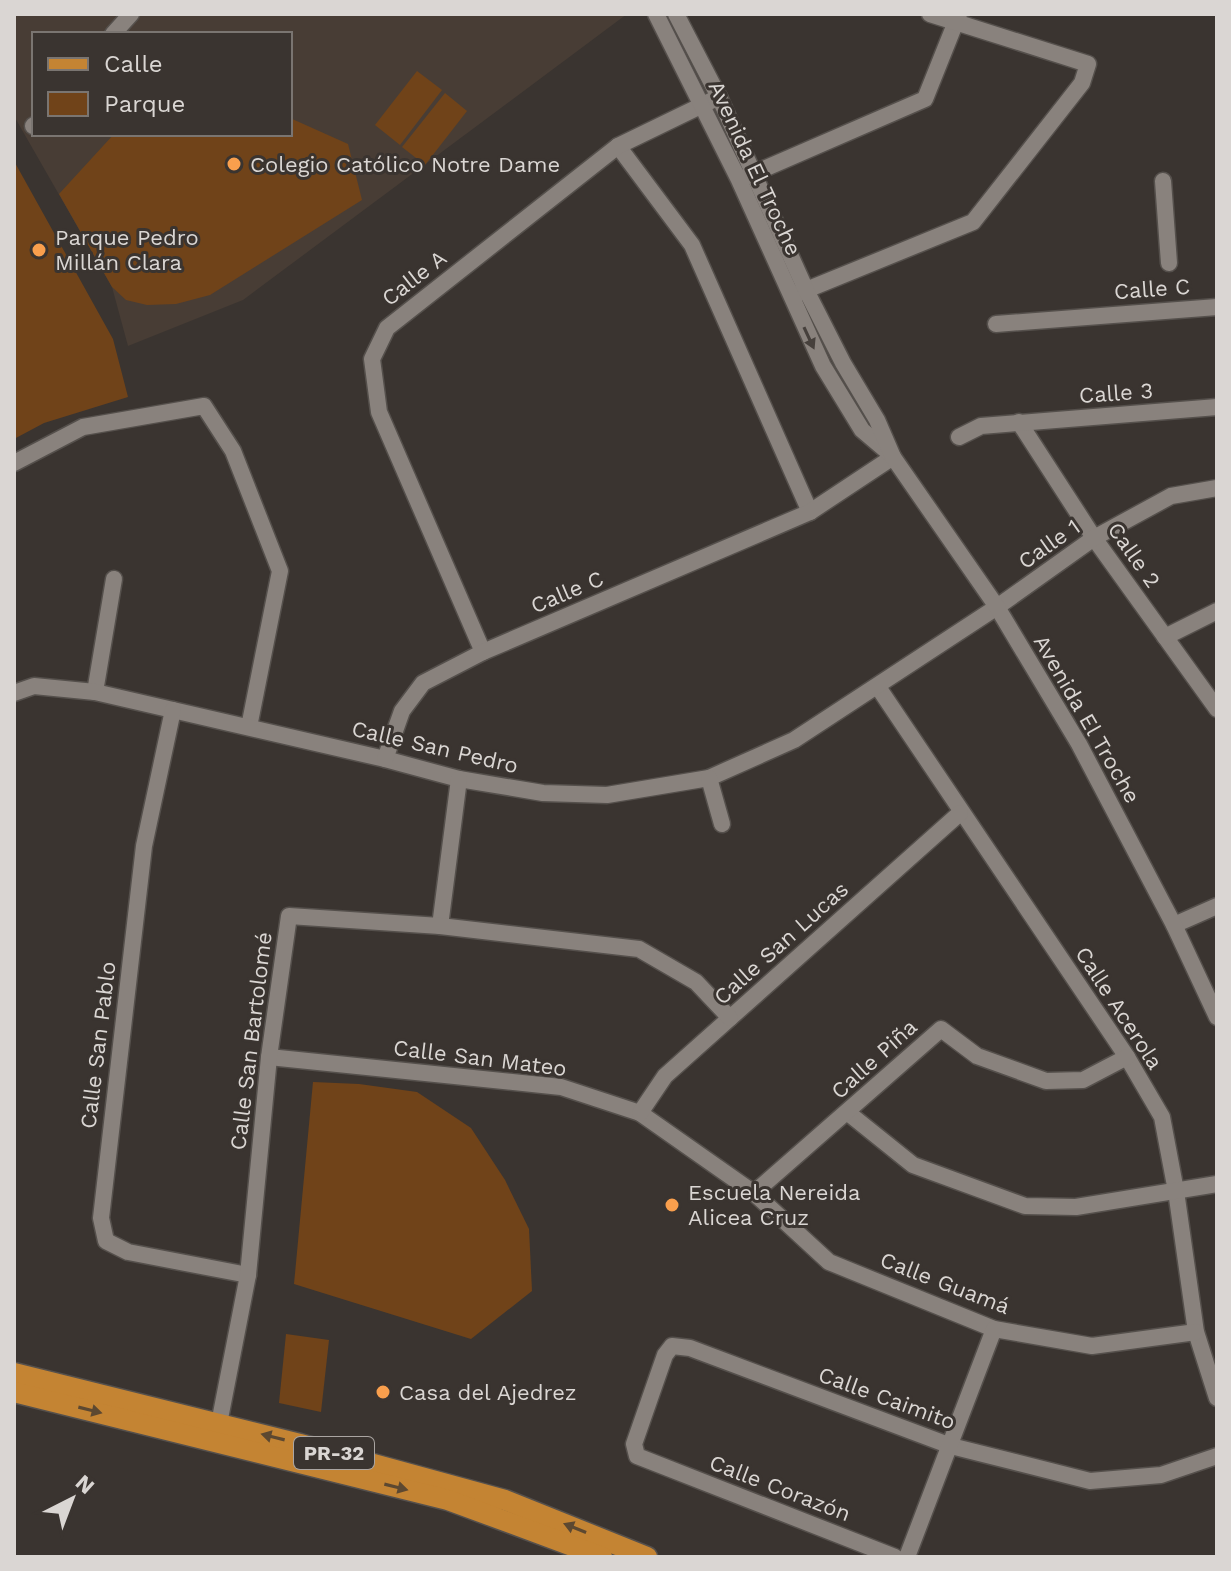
<svg xmlns="http://www.w3.org/2000/svg" width="1231" height="1571" font-family="'Work Sans',sans-serif">
  <style>
    .built { fill: #483d35; fill-rule: evenodd }
    .green { fill: #704319 }
    .lines { fill: none; stroke-linecap: round; stroke-linejoin: round }
    .minor-casing { stroke: #55504c; stroke-width: 19 }
    .tertiary-casing { stroke: #55504c; stroke-width: 19 }
    .primary-casing { stroke: #55504c; stroke-width: 23 }
    .minor { stroke: #89827d; stroke-width: 16 }
    .tertiary { stroke: #89827d; stroke-width: 16 }
    .primary { stroke: #c48433; stroke-width: 20 }
    .oneway { fill: #46403c }
    .oneway2 { fill: #5c4831 }
    .poi-dot { fill: #f99f4d; stroke: #3a3430; stroke-width: 3 }
    .labels { text-anchor: middle; dominant-baseline: central; stroke-width: 6; stroke-linejoin: round; paint-order: stroke }
    .shield { fill: #3a3430; stroke: #aaa5a2; stroke-width: 2 }
    .shield-label { font-size: 20px; font-weight: bold; fill: #dad6d3 }
    .poi-label { font-size: 22px; fill: #dad6d3; stroke: #3a3430; text-anchor: start }
    .street-label { font-size: 22px; fill: #dad6d3; stroke: #3a3430 }
  </style>
  <rect width="100%" height="100%" fill="#3a3430"/>
  <path class="built" d="M14 14H627L243 300 128 346 112 287 14 116ZM34 34H290V134H34Z"/>
  <g class="green">
    <path d="M417 71 442 90 400 145 375 125Z"/>
    <path d="M445 93 467 111 425 165 402 147Z"/>
    <path d="M290 118 348 144 362 200 210 295 176 304 147 305 126 300 112 287 59 194 114 134H290Z"/>
    <path d="M14 161 113 339 128 397 44 423 14 439Z"/>
    <path d="M313 1082 359 1084 417 1092 471 1128 505 1180 529 1229 532 1291 471 1339 294 1284Z"/>
    <path d="M286 1334 329 1340 321 1412 279 1403Z"/>
  </g>
  <g class="lines">
    <g class="minor-casing">
      <g id="minor">
        <path d="M113 34 131 14"/>
        <path d="M33 126 34 125"/>
        <path d="M618 146 692 245 810 512"/>
        <path d="M743 178 925 99 959 14"/>
        <path d="M1163 181 1169 263"/>
        <path d="M794 295 973 222 1082 83 1088 64 930 14"/>
        <path d="M996 324 1217 307"/>
        <path d="M1019 422 1094 538 1217 709"/>
        <path d="M959 437 981 426 1217 407"/>
        <path d="M14 463 83 427 204 406 233 451 280 571 249 727"/>
        <path d="M1165 637 1217 611"/>
        <path d="M483 652 379 412 372 359 387 328 618 146 719 97"/>
        <path d="M878 687 1127 1057 1162 1117 1176 1191 1196 1332 1217 1398"/>
        <path d="M95 692 114 579"/>
        <path d="M14 693 34 686 95 692 385 759 459 779 543 793 607 795 709 778 794 740 997 607 1094 538 1171 496 1217 488"/>
        <path d="M173 710 144 846 101 1218 106 1241 128 1252 248 1275"/>
        <path d="M385 759 402 711 423 683 483 652 810 512 893 457"/>
        <path d="M709 778 722 824"/>
        <path d="M1174 925 1217 906"/>
        <path d="M440 926 459 779"/>
        <path d="M269 1057 561 1087 640 1113 754 1193 829 1262 994 1329 1092 1346 1196 1332"/>
        <path d="M847 1112 913 1165 1025 1206 1076 1207 1217 1184"/>
        <path d="M640 1113 665 1076 960 813"/>
        <path d="M754 1193 941 1029 977 1056 1046 1081 1083 1080 1127 1057"/>
        <path d="M217 1434 248 1275 269 1057 289 916 440 926 639 949 696 982 730 1018"/>
        <path d="M895 1557 637 1456 634 1444 665 1355 672 1346 690 1348 951 1446 1090 1481 1161 1475 1217 1456"/>
        <path d="M907 1557 994 1329"/>
      </g>
    </g>
    <g class="tertiary-casing">
      <g id="tertiary">
        <path d="M656 14 739 180 823 366 862 430 889 453"/>
        <path d="M676 14 719 97 806 290 843 363 877 420 893 457 997 607 1079 744 1174 925 1217 1017"/>
      </g>
    </g>
    <g class="primary-casing">
      <g id="primary">
        <path d="M14 1373 300 1444 505 1500 647 1557"/>
        <path d="M14 1392 448 1500 602 1557"/>
      </g>
    </g>
    <use href="#minor" class="minor"/>
    <use href="#tertiary" class="tertiary"/>
    <use href="#primary" class="primary"/>
  </g>
  <defs><path id="oneway-solid" d="M-6-.8H1V-3.2L6.5 0L1 3.2V.8H-6Z" transform="scale(2)"/></defs>
  <use class="oneway" href="#oneway-solid" transform="translate(809 338) rotate(65)"/>
  <g class="oneway2">
    <use href="#oneway-solid" transform="translate(90 1410) rotate(14)"/>
    <use href="#oneway-solid" transform="translate(273 1437) rotate(-166)"/>
    <use href="#oneway-solid" transform="translate(396 1487) rotate(14)"/>
    <use href="#oneway-solid" transform="translate(575 1528) rotate(-158)"/>
  </g>
  <g class="poi-dot">
    <circle cx="234" cy="164" r="8"/>
    <circle cx="39" cy="250" r="8"/>
    <circle cx="672" cy="1205" r="8"/>
    <circle cx="383" cy="1392" r="8"/>
  </g>
  <g class="labels">
    <rect class="shield" x="294" y="1437" width="80" height="32" rx="6"/>
    <g class="shield-label">
      <text x="334" y="1453">PR-32</text>
    </g>
    <g class="poi-label">
      <text x="250" y="164">Colegio Católico Notre Dame</text>
      <text x="55" y="237">Parque Pedro<tspan x="55" dy="25">Millán Clara</tspan></text>
      <text x="688" y="1192">Escuela Nereida<tspan x="688" dy="25">Alicea Cruz</tspan></text>
      <text x="399" y="1392">Casa del Ajedrez</text>
    </g>
    <g class="street-label">
      <text transform="translate(755 168) rotate(65)">Avenida El Troche</text>
      <text transform="translate(414 278) rotate(-38)">Calle A</text>
      <text transform="translate(1152 289) rotate(-4)">Calle C</text>
      <text transform="translate(1116 393) rotate(-4)">Calle 3</text>
      <text transform="translate(1049 544) rotate(-35)">Calle 1</text>
      <text transform="translate(1134 555) rotate(55)">Calle 2</text>
      <text transform="translate(567 592) rotate(-23)">Calle C</text>
      <text transform="translate(1087 719) rotate(60)">Avenida El Troche</text>
      <text transform="translate(435 747) rotate(13)">Calle San Pedro</text>
      <text transform="translate(781 943) rotate(-42)">Calle San Lucas</text>
      <text transform="translate(1119 1008) rotate(57)">Calle Acerola</text>
      <text transform="translate(251 1041) rotate(-83)">Calle San Bartolomé</text>
      <text transform="translate(98 1045) rotate(-83)">Calle San Pablo</text>
      <text transform="translate(480 1058) rotate(7)">Calle San Mateo</text>
      <text transform="translate(874 1059) rotate(-42)">Calle Piña</text>
      <text transform="translate(945 1283) rotate(21)">Calle Guamá</text>
      <text transform="translate(887 1398) rotate(20)">Calle Caimito</text>
      <text transform="translate(780 1488) rotate(21)">Calle Corazón</text>
    </g>
  </g>
  <rect width="1231" height="1571" fill="none" stroke="#dad6d3" stroke-width="32"/>
  <rect x="32" y="32" width="260" height="104" fill="#3a3430" stroke="#7a7571" stroke-width="2"/>
  <rect x="48" y="58" width="40" height="12" fill="#c48433" stroke="#7a7571" stroke-width="2"/>
  <text x="104" y="72" font-size="24" fill="#dad6d3">Calle</text>
  <rect x="48" y="92" width="40" height="24" fill="#704319" stroke="#7a7571" stroke-width="2"/>
  <text x="104" y="112" font-size="24" fill="#dad6d3">Parque</text>
  <g transform="translate(72 1499) rotate(42)" stroke="#3a3430" stroke-width="6" paint-order="stroke">
  <path d="M0-6L14 30L0 20L-14 30Z" fill="#dad6d3"/>
  <text y="-12" font-size="22" font-weight="bold" text-anchor="middle" fill="#dad6d3">N</text>
  </g>
</svg>
